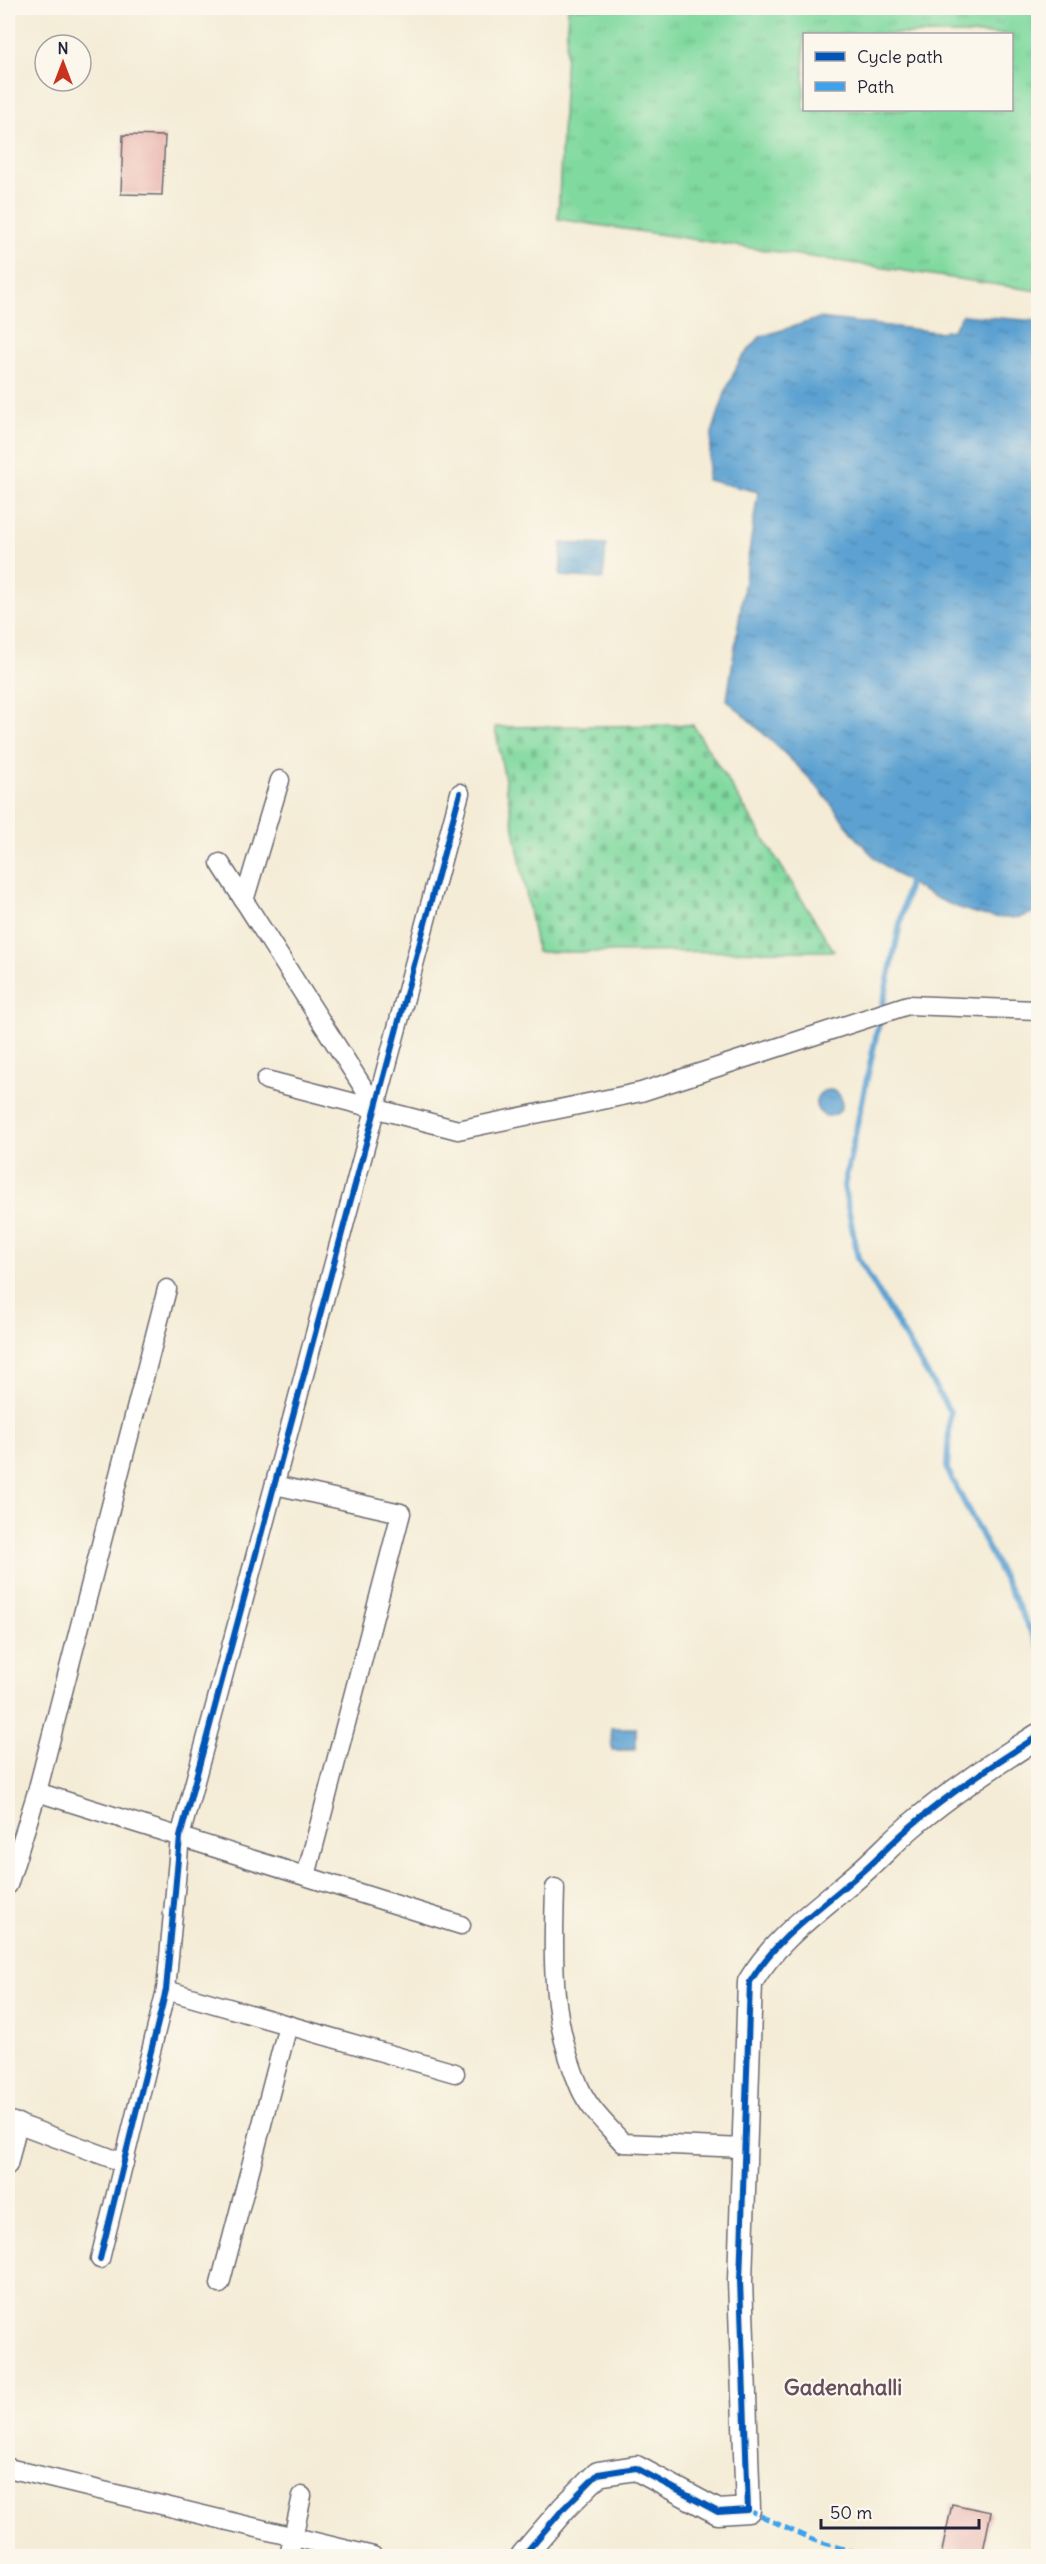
<svg xmlns="http://www.w3.org/2000/svg" width="1046" height="2564" font-family="Delius,sans-serif">
  <style>
    .grass { fill: url(#grass-tufts); stroke: #517e6d; stroke-width: 1.5; fill-rule: evenodd }
    .cemetery { fill: url(#cemetery-stones); stroke: #517e6d; stroke-width: 1.5 }
    .water { fill: url(#water-ripples); stroke: #3e6286; stroke-width: 1.5 }
    .lines { fill: none; stroke-linecap: round; stroke-linejoin: round }
    .stream { stroke: #5ba1d1; stroke-width: 6 }
    .building { fill: #e4a09a }
    .street-casing { stroke: #6c6971; stroke-width: 21 }
    .secondary-casing { stroke: #6c6971; stroke-width: 27 }
    .street { stroke: #fff; stroke-width: 18 }
    .secondary { stroke: #fff; stroke-width: 24 }
    .quiet { stroke: #3ea2ec; stroke-width: 4.5; stroke-dasharray: 9 4.5; stroke-linecap: butt }
    .cycleway-casing { stroke: #fbf7ec; stroke-width: 10 }
    .cycleway { stroke: #0057b8; stroke-width: 6 }
    .labels { text-anchor: middle; dominant-baseline: central; stroke-width: 4.5; stroke-linejoin: round; paint-order: stroke }
    .quarter-label { font-size: 22px; font-weight: bold; fill: #664e5c; stroke: #fbf7ec }
  </style>
  <defs>
    <pattern id="grass-tufts" width="24" height="20" patternUnits="userSpaceOnUse" patternTransform="scale(1.5)"><rect width="24" height="20" fill="#80d99f"/><path d="M3 7l-1-3M5 7V3M7 7l1-3M15 17l-1-3M17 17v-4M19 17l1-3" fill="none" stroke="#6eba8a"/></pattern>
    <pattern id="cemetery-stones" width="16" height="16" patternUnits="userSpaceOnUse" patternTransform="scale(1.5)"><rect width="16" height="16" fill="#80d99f"/><path d="M2 7V4a2 2 0 0 1 4 0v3zM10 15v-3a2 2 0 0 1 4 0v3z" fill="#6eba8a"/></pattern>
    <pattern id="water-ripples" width="26" height="14" patternUnits="userSpaceOnUse" patternTransform="scale(1.5)"><rect width="26" height="14" fill="#5ba1d1"/><path d="M2 4q2-2 4 0t4 0M15 11q2-2 4 0t4 0" fill="none" stroke="#4b83ab"/></pattern>
  </defs>
  <rect width="100%" height="100%" fill="#fbf7ec"/>
  <filter id="ink" filterUnits="userSpaceOnUse"><feTurbulence type="fractalNoise" baseFrequency=".0167" numOctaves="2"/><feDisplacementMap in="SourceGraphic" scale="12" xChannelSelector="R" yChannelSelector="G"/><feConvolveMatrix kernelMatrix="1 2 1 2 8 2 1 2 1" color-interpolation-filters="sRGB"/></filter>
  <filter id="wash" filterUnits="userSpaceOnUse"><feTurbulence type="fractalNoise" baseFrequency=".008" numOctaves="4" result="noise"/><feDisplacementMap in="SourceGraphic" scale="24" xChannelSelector="R" yChannelSelector="G"/><feGaussianBlur stdDeviation="1.35" result="paint"/><feColorMatrix in="noise" values="0 0 0 0 0 0 0 0 0 0 0 0 0 0 0 0 0 1.4 0 .05"/><feComposite in="paint" operator="in"/></filter>
  <g filter="url(#wash)">
    <rect width="100%" height="100%" fill="#f4ecd6"/>
    <path class="grass" d="M568 8H1038V291L558 219ZM804 34H1012V110H804Z"/>
    <path class="cemetery" d="M693 725 834 951 537 952 495 727Z"/>
    <g class="water">
      <path d="M962 315 1038 321V910C996 936 917 892 884 865 854 842 836 806 810 779 784 751 755 726 727 700L758 492 707 480 712 433 726 390 740 360 760 337 820 318 938 332 953 330Z"/>
      <path d="M562 543 606 545 603 579 560 576Z"/>
      <circle cx="829" cy="1103" r="13"/>
      <path d="M611 1728H636V1750H612Z"/>
    </g>
    <g class="lines">
      <path class="stream" d="M909 882 844 1186 858 1258 950 1412 947 1469 1038 1645"/>
    </g>
    <g id="blocks">
      <g class="building">
        <path d="M123 135 165 136 162 195 121 194Z"/>
        <path d="M952 2504 991 2512 982 2556H941Z"/>
      </g>
    </g>
  </g>
  <g filter="url(#ink)">
    <use href="#blocks" fill-opacity="0" stroke="#6c6971" stroke-width="1.5"/>
    <g class="lines">
      <g class="street-casing">
        <g id="street">
          <path d="M220 863 377 1109"/>
          <path d="M244 901 280 780"/>
          <path d="M266 1080 458 1130 641 1092 908 1005 1038 1010"/>
          <path d="M275 1485 401 1513 306 1876"/>
          <path d="M37 1792 461 1925"/>
          <path d="M8 1885 37 1792 167 1289"/>
          <path d="M555 1888C553 1961 550 2019 580 2088 589 2109 608 2126 623 2143L744 2148"/>
          <path d="M166 1990 455 2073"/>
          <path d="M8 2120 124 2163"/>
          <path d="M8 2165 18 2123"/>
          <path d="M100 2259 166 1990 180 1837 460 793"/>
          <path d="M220 2284 288 2025"/>
          <path d="M8 2468 373 2556"/>
          <path d="M289 2556 302 2496"/>
        </g>
      </g>
      <g class="secondary-casing">
        <path id="secondary" d="M523 2556 564 2508 598 2474 636 2468 718 2512 748 2510 740 2281 750 1982C777 1937 818 1910 857 1876 876 1860 892 1842 911 1826 951 1792 994 1764 1038 1736"/>
      </g>
      <use href="#street" class="street"/>
      <use href="#secondary" class="secondary"/>
      <path class="quiet" d="M748 2510 813 2540 870 2556"/>
      <g class="cycleway-casing">
        <g id="cycleway">
          <path d="M100 2259 166 1990 180 1837 460 793"/>
          <path d="M523 2556 564 2508 598 2474 636 2468 718 2512 748 2510 740 2281 750 1982C777 1937 818 1910 857 1876 876 1860 892 1842 911 1826 951 1792 994 1764 1038 1736"/>
        </g>
      </g>
      <use href="#cycleway" class="cycleway"/>
    </g>
  </g>
  <g class="labels">
    <g class="quarter-label">
      <text x="843" y="2387">Gadenahalli</text>
    </g>
  </g>
  <rect width="1046" height="2564" fill="none" stroke="#fbf7ec" stroke-width="30"/>
  <rect x="803" y="33" width="210" height="78" fill="#fbf7ec" stroke="#a4a2a5" stroke-width="1.5"/>
  <rect x="815" y="52" width="30" height="9" fill="#0057b8" stroke="#a4a2a5" stroke-width="1.5"/>
  <text x="857" y="63" font-size="18" fill="#22223b">Cycle path</text>
  <rect x="815" y="82" width="30" height="9" fill="#3ea2ec" stroke="#a4a2a5" stroke-width="1.5"/>
  <text x="857" y="93" font-size="18" fill="#22223b">Path</text>
  <g transform="translate(63 63)"><circle r="28" fill="#fbf7ec" stroke="#a4a2a5" stroke-width="1.5"/>
  <path d="M0-4.5L10 22L0 15L-10 22Z" fill="#c8321e"/>
  <text y="-9" font-size="16" font-weight="bold" text-anchor="middle" fill="#22223b">N</text>
  </g>
  <path d="M821 2519v9h158v-9" fill="none" stroke="#22223b" stroke-width="3"/>
  <text x="830" y="2519" font-size="18" fill="#22223b" stroke="#fbf7ec" stroke-width="4.5" paint-order="stroke">50 m</text>
</svg>
